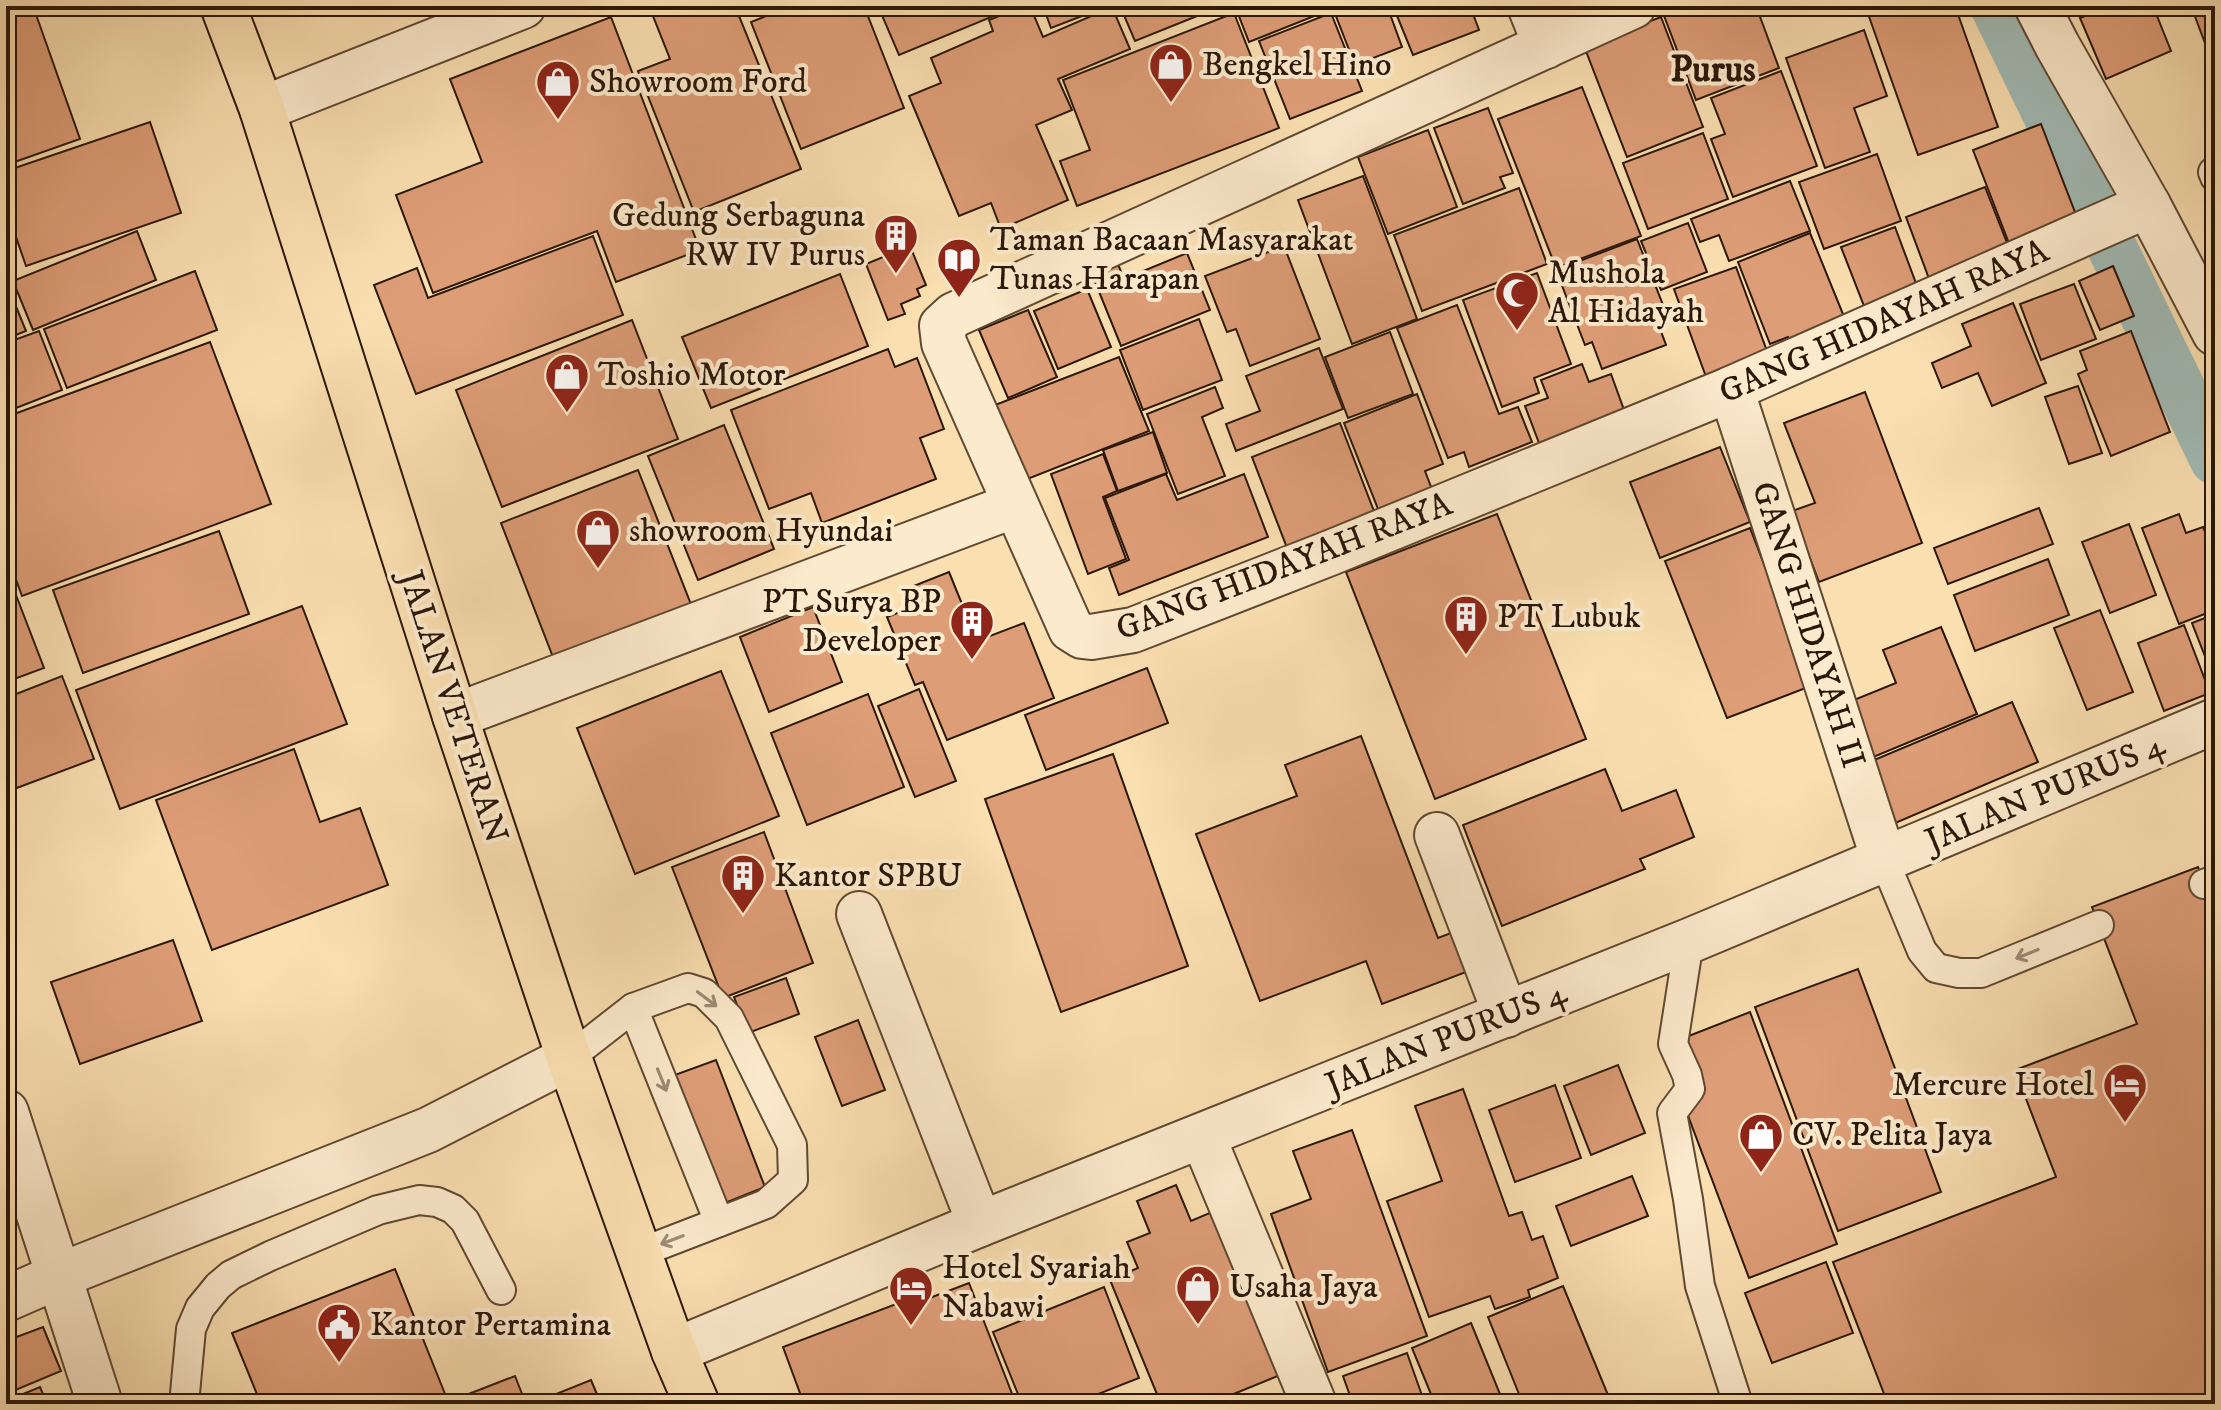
<svg xmlns="http://www.w3.org/2000/svg" width="2221" height="1410" font-family="'IM FELL DW Pica',serif">
  <style>
    .lines { fill: none; stroke-linecap: round; stroke-linejoin: round }
    .canal { stroke: #a1bbb5; stroke-width: 50 }
    .building { fill: #dd9d77; stroke: #2b1708; stroke-width: 2 }
    .lane-casing { stroke: #5f4932; stroke-width: 32 }
    .street-casing { stroke: #5f4932; stroke-width: 48 }
    .primary-casing { stroke: #2b1708; stroke-width: 48 }
    .lane { stroke: #fceacc; stroke-width: 28 }
    .street { stroke: #fceacc; stroke-width: 44 }
    .primary { stroke: #fadfb1; stroke-width: 44 }
    .oneway { stroke: #9e8b74 }
    .labels { text-anchor: middle; dominant-baseline: central; stroke-width: 8; stroke-linejoin: round; paint-order: stroke }
    .poi-label { font-size: 34px; fill: #2b1708; stroke: #fceacc; text-anchor: start }
    .street-label { font-size: 34px; fill: #2b1708; stroke: #fceacc }
    .quarter-label { font-size: 38px; font-weight: bold; fill: #2b1708; stroke: #fceacc }
  </style>
  <rect width="100%" height="100%" fill="#fadfb1"/>
  <filter id="stains"><feTurbulence type="fractalNoise" baseFrequency=".0025" numOctaves="4"/><feColorMatrix values="0 0 0 0 .2 0 0 0 0 .09 0 0 0 0 .02 0 0 0 .5 -.17"/></filter>
  <radialGradient id="worn" r=".72"><stop offset=".6" stop-color="#630" stop-opacity="0"/><stop offset="1" stop-color="#630" stop-opacity=".3"/></radialGradient>
  <g class="lines">
    <path class="canal" d="M1995 6 2215 460"/>
  </g>
  <g class="building">
    <path d="M33 6 80 139 6 165V16Z"/>
    <path d="M649 6H735L801 169 694 212 638 71 670 59Z"/>
    <path d="M791 6H864L904 108 801 149 751 22Z"/>
    <path d="M878 6H1018L899 55Z"/>
    <path d="M1024 6H1030L1043 37 1112 7 1130 49 1058 79 1072 110 1036 125 1068 200 1001 229 991 203 959 216 909 96 941 83 931 58 993 31 989 20Z"/>
    <path d="M1043 6H1108L1051 28Z"/>
    <path d="M1120 6H1222L1135 41Z"/>
    <path d="M1235 6H1314L1317 15 1249 42Z"/>
    <path d="M1332 6H1387L1402 47 1355 65Z"/>
    <path d="M1393 6H1470L1479 30 1413 55Z"/>
    <path d="M1682 6H1756L1779 68 1696 100 1663 13Z"/>
    <path d="M1882 6H1955L1998 127 1918 155 1867 11Z"/>
    <path d="M2109 6H2153L2171 51 2106 79 2080 18Z"/>
    <path d="M2191 6H2215V49L2208 51Z"/>
    <path d="M1234 13 1279 128 1077 206 1060 161 1090 150 1063 80Z"/>
    <path d="M1331 13 1362 91 1290 119 1259 41Z"/>
    <path d="M611 17 700 250 616 282 597 231 433 293 396 195 482 162 450 79Z"/>
    <path d="M1661 17 1703 127 1627 157 1584 46Z"/>
    <path d="M1864 30 1887 96 1854 108 1870 152 1825 168 1786 58Z"/>
    <path d="M1781 71 1817 166 1733 197 1711 139 1725 134 1711 98Z"/>
    <path d="M1582 87 1641 236 1556 268 1498 119Z"/>
    <path d="M1488 108 1513 173 1500 177 1505 188 1463 204 1434 128Z"/>
    <path d="M150 122 181 213 26 266 6 208V171Z"/>
    <path d="M2041 124 2078 220 2010 246 1973 150Z"/>
    <path d="M1428 130 1457 207 1388 234 1358 157Z"/>
    <path d="M1703 133 1728 199 1648 229 1623 163Z"/>
    <path d="M1877 154 1901 221 1824 249 1799 182Z"/>
    <path d="M1363 176 1417 319 1352 344 1298 200Z"/>
    <path d="M1790 181 1810 231 1729 261 1719 235 1700 242 1691 219Z"/>
    <path d="M1985 187 2011 253 1931 284 1906 217Z"/>
    <path d="M1519 188 1547 264 1422 311 1394 235Z"/>
    <path d="M1688 223 1707 272 1661 290 1641 241Z"/>
    <path d="M1895 227 1917 286 1864 306 1841 247Z"/>
    <path d="M137 231 156 280 33 330 13 281Z"/>
    <path d="M1810 233 1847 324 1792 346 1788 337 1770 344 1738 262Z"/>
    <path d="M593 236 623 315 416 394 374 285 417 268 428 298Z"/>
    <path d="M1637 239 1667 315 1656 318 1666 345 1602 369 1592 342 1585 345 1556 270Z"/>
    <path d="M910 246 926 285 917 289 920 296 901 304 905 314 888 320 866 264Z"/>
    <path d="M1284 246 1320 339 1250 366 1236 329 1227 332 1205 276Z"/>
    <path d="M1187 253 1210 310 1121 346 1089 267 1115 257 1124 279Z"/>
    <path d="M2113 266 2134 316 2100 330 2079 281Z"/>
    <path d="M1736 267 1771 362 1709 385 1674 289Z"/>
    <path d="M195 271 217 330 67 388 44 329Z"/>
    <path d="M1537 273 1571 364 1534 378 1539 393 1502 407 1463 300Z"/>
    <path d="M840 274 868 346 711 408 682 337Z"/>
    <path d="M6 282 26 331 6 339Z"/>
    <path d="M2074 284 2096 339 2041 360 2020 304Z"/>
    <path d="M1087 289 1111 347 1058 369 1034 311Z"/>
    <path d="M2013 303 2046 383 1992 406 1978 373 1942 388 1932 363 1971 346 1962 324Z"/>
    <path d="M1457 305 1499 414 1518 407 1532 442 1469 467 1464 452 1448 458 1397 328Z"/>
    <path d="M1028 310 1057 377 1008 398 979 330Z"/>
    <path d="M1199 319 1222 380 1143 410 1120 350Z"/>
    <path d="M632 320 678 439 502 507 456 390Z"/>
    <path d="M39 331 62 390 6 412V343Z"/>
    <path d="M2131 331 2170 432 2111 456 2078 374 2087 370 2080 351Z"/>
    <path d="M1390 332 1413 394 1348 418 1325 357Z"/>
    <path d="M210 342 271 504 22 596 6 552V417Z"/>
    <path d="M1319 348 1343 409 1236 451 1226 424 1260 411 1246 376Z"/>
    <path d="M888 349 895 367 917 358 944 429 920 438 936 479 822 523 811 493 769 509 731 410Z"/>
    <path d="M1119 357 1149 431 1025 480 995 405Z"/>
    <path d="M1582 364 1589 382 1611 374 1624 410 1539 443 1525 406 1548 398 1541 380Z"/>
    <path d="M2078 386 2102 453 2069 464 2045 397Z"/>
    <path d="M1215 387 1223 408 1202 417 1225 476 1178 494 1147 414Z"/>
    <path d="M1865 392 1922 543 1819 582 1792 511 1815 503 1784 423Z"/>
    <path d="M1417 394 1443 464 1425 471 1433 492 1382 519 1344 423Z"/>
    <path d="M1340 423 1377 519 1289 553 1252 457Z"/>
    <path d="M724 425 774 549 698 580 648 456Z"/>
    <path d="M1153 432 1167 473 1118 491 1103 450Z"/>
    <path d="M1720 447 1750 522 1660 558 1630 482Z"/>
    <path d="M1103 454 1117 491 1103 497 1126 559 1088 574 1051 474Z"/>
    <path d="M638 470 696 617 558 670 501 523Z"/>
    <path d="M1166 474 1177 500 1244 474 1268 537 1119 595 1109 568 1129 560 1105 498Z"/>
    <path d="M2039 508 2053 544 1948 584 1934 548Z"/>
    <path d="M1497 514 1586 739 1435 799 1346 572Z"/>
    <path d="M2179 514 2186 533 2203 527 2215 557V610L2179 624 2142 528Z"/>
    <path d="M2129 524 2156 595 2110 613 2082 542Z"/>
    <path d="M1750 528 1811 686 1727 718 1665 561Z"/>
    <path d="M219 531 249 614 83 673 53 590Z"/>
    <path d="M2048 559 2069 615 1975 651 1954 595Z"/>
    <path d="M6 569 44 668 6 682Z"/>
    <path d="M949 572 977 641 1024 623 1054 698 947 740 923 682 915 685 887 617 913 607 906 589Z"/>
    <path d="M302 606 347 724 120 809 76 690Z"/>
    <path d="M813 607 842 682 769 712 740 637Z"/>
    <path d="M2100 610 2133 692 2087 710 2054 628Z"/>
    <path d="M2215 614V682L2192 623Z"/>
    <path d="M2184 625 2210 693 2164 711 2138 643Z"/>
    <path d="M1941 627 1977 714 1871 758 1849 702 1896 683 1883 650Z"/>
    <path d="M1147 668 1168 723 1046 770 1025 715Z"/>
    <path d="M721 671 779 816 635 874 577 728Z"/>
    <path d="M62 676 94 759 6 792V698Z"/>
    <path d="M919 689 956 781 915 797 878 706Z"/>
    <path d="M868 694 904 787 807 825 771 733Z"/>
    <path d="M2012 702 2038 762 1886 827 1860 766Z"/>
    <path d="M1361 736 1438 938 1459 930 1474 969 1382 1004 1366 961 1260 1001 1196 834 1297 796 1285 765Z"/>
    <path d="M294 749 320 822 360 808 388 885 212 950 156 800Z"/>
    <path d="M1113 754 1188 966 1061 1012 985 799Z"/>
    <path d="M1605 769 1622 811 1676 790 1694 837 1640 859 1645 869 1502 926 1463 825Z"/>
    <path d="M764 832 813 963 723 998 672 867Z"/>
    <path d="M2198 867 2215 912V1404H1888L1833 1262 2056 1177 2015 1070 2137 1024 2092 907Z"/>
    <path d="M173 940 202 1021 80 1064 51 982Z"/>
    <path d="M1858 969 1941 1192 1838 1231 1755 1007Z"/>
    <path d="M786 978 799 1014 748 1033 734 997Z"/>
    <path d="M1750 1012 1837 1244 1749 1278 1684 1105 1676 1041Z"/>
    <path d="M858 1020 885 1090 842 1106 815 1037Z"/>
    <path d="M716 1060 765 1187 720 1205 672 1076Z"/>
    <path d="M1618 1065 1645 1133 1591 1155 1564 1086Z"/>
    <path d="M1555 1085 1581 1158 1515 1182 1489 1110Z"/>
    <path d="M1463 1089 1509 1216 1522 1212 1532 1240 1543 1236 1558 1278 1528 1290 1530 1297 1495 1309 1490 1296 1429 1317 1387 1201 1442 1181 1415 1106Z"/>
    <path d="M1352 1130 1427 1336 1328 1372 1271 1214 1311 1199 1293 1151Z"/>
    <path d="M1632 1176 1648 1216 1571 1246 1556 1206Z"/>
    <path d="M1176 1185 1191 1221 1219 1209 1285 1373 1209 1404H1161L1110 1280 1138 1268 1127 1242 1150 1233 1137 1201Z"/>
    <path d="M1826 1262 1853 1333 1772 1363 1745 1293Z"/>
    <path d="M395 1269 445 1394 420 1404H261L232 1333Z"/>
    <path d="M969 1283 1016 1404H804L783 1347 904 1301 906 1307Z"/>
    <path d="M1563 1286 1608 1395 1587 1404H1523L1488 1317Z"/>
    <path d="M1104 1287 1139 1378 1073 1404H1022L993 1332Z"/>
    <path d="M1471 1323 1502 1399 1489 1404H1435L1412 1348Z"/>
    <path d="M43 1327 61 1371 6 1394V1341Z"/>
    <path d="M1407 1353 1425 1404H1353L1343 1376Z"/>
    <path d="M515 1376 526 1404H443Z"/>
    <path d="M591 1380 601 1404H560L556 1394Z"/>
    <path d="M40 1387 47 1404H6V1401Z"/>
  </g>
  <g class="lines">
    <g class="lane-casing">
      <g id="lane">
        <path d="M2213 172 2215 177"/>
        <path d="M1884 860 1922 951 1936 968 1959 973H1981L2099 925"/>
        <path d="M2204 884 2215 880"/>
        <path d="M1689 941 1673 1044 1687 1075 1690 1089 1672 1113 1688 1199 1700 1286 1738 1404"/>
        <path d="M633 1008 719 1222"/>
        <path d="M569 1058 633 1008 688 988 704 993 729 1018 792 1145 793 1180 766 1204 639 1253"/>
        <path d="M184 1404 191 1329 200 1308 218 1286 231 1275 270 1256 378 1210 419 1200 437 1202 453 1209 465 1221 501 1290"/>
      </g>
    </g>
    <g class="street-casing">
      <g id="street">
        <path d="M1530 6 1546 46"/>
        <path d="M1633 6 954 315 942 326 944 343 1071 629 1082 636 1091 637 1133 630 1330 553 1731 389 2148 205"/>
        <path d="M2037 6 2057 45 2148 205 2215 333"/>
        <path d="M262 109 523 6"/>
        <path d="M1731 389 1884 860"/>
        <path d="M455 716 1015 505"/>
        <path d="M1437 835 1506 1015"/>
        <path d="M859 914 980 1224"/>
        <path d="M6 1112 100 1404"/>
        <path d="M1203 1137 1314 1404"/>
        <path d="M6 1299 61 1275 428 1130 569 1058"/>
        <path d="M674 1351 980 1224 1689 941 2215 721"/>
      </g>
    </g>
    <g class="primary-casing">
      <path id="primary" d="M223 6 262 109 455 716 569 1058 674 1351 697 1404"/>
    </g>
    <use href="#lane" class="lane"/>
    <use href="#street" class="street"/>
    <use href="#primary" class="primary"/>
  </g>
  <defs><path id="oneway-shaft" d="M-6 0H5M1.5-3L5.5 0L1.5 3" fill="none" stroke-width="1.6" stroke-linecap="round" stroke-linejoin="round" transform="scale(2)"/></defs>
  <g class="oneway">
    <use href="#oneway-shaft" transform="translate(2027 954) rotate(158)"/>
    <use href="#oneway-shaft" transform="translate(707 999) rotate(37)"/>
    <use href="#oneway-shaft" transform="translate(662 1080) rotate(68)"/>
    <use href="#oneway-shaft" transform="translate(672 1240) rotate(159)"/>
  </g>
  <defs>
    <g id="shop-pin" transform="scale(2.3)"><path d="M0 17L-7.5 6A9.5 9.5 0 1 1 7.5 6Z" fill="#8f2418" stroke="#fceacc"/><path d="M-5-2.5h2.3a2.7 3.5 0 0 1 5.4 0H5L5.5 6h-11ZM-1.5-2.5h3a1.5 2.3 0 0 0-3 0Z" fill="#fff"/></g>
    <g id="building-pin" transform="scale(2.3)"><path d="M0 17L-7.5 6A9.5 9.5 0 1 1 7.5 6Z" fill="#8f2418" stroke="#fceacc"/><path d="M-4-6H4V6H1V3H-1V6H-4ZM-2.5-4.3h1.7v1.8h-1.7ZM.8-4.3h1.7v1.8H.8ZM-2.5-1h1.7V.8h-1.7ZM.8-1h1.7V.8H.8Z" fill="#fff"/></g>
    <g id="library-pin" transform="scale(2.3)"><path d="M0 17L-7.5 6A9.5 9.5 0 1 1 7.5 6Z" fill="#8f2418" stroke="#fceacc"/><path d="M-6-4Q-3-5.5-.7-3.5V5Q-3 3-6 4ZM6-4Q3-5.5 .7-3.5V5Q3 3 6 4Z" fill="#fff"/></g>
    <g id="mosque-pin" transform="scale(2.3)"><path d="M0 17L-7.5 6A9.5 9.5 0 1 1 7.5 6Z" fill="#8f2418" stroke="#fceacc"/><path d="M3.5-4.9A6 6 0 1 0 3.5 4.9A5 5 0 1 1 3.5-4.9Z" fill="#fff"/></g>
    <g id="hotel-pin" transform="scale(2.3)"><path d="M0 17L-7.5 6A9.5 9.5 0 1 1 7.5 6Z" fill="#8f2418" stroke="#fceacc"/><path d="M-6-4.5h1.5V1H6V5H4.5V3h-9V5H-6ZM-4 0a1.8 1.8 0 1 1 3.6 0ZM.5 0V-2.5h3Q6-2.5 6 0Z" fill="#fff"/></g>
    <g id="civic-pin" transform="scale(2.3)"><path d="M0 17L-7.5 6A9.5 9.5 0 1 1 7.5 6Z" fill="#8f2418" stroke="#fceacc"/><path d="M-.6-6.5H3V-4.5H.6V-3L4-1V1h2V6H-6V1h2V-1L-.6-3ZM-1.2 2.5V6h2.4V2.5Z" fill="#fff"/></g>
  </defs>
  <g fill-rule="evenodd">
    <use href="#shop-pin" x="1171" y="65"/>
    <use href="#shop-pin" x="558" y="82"/>
    <use href="#building-pin" x="896" y="236"/>
    <use href="#library-pin" x="959" y="260"/>
    <use href="#mosque-pin" x="1517" y="293"/>
    <use href="#shop-pin" x="567" y="375"/>
    <use href="#shop-pin" x="598" y="531"/>
    <use href="#building-pin" x="1466" y="617"/>
    <use href="#building-pin" x="972" y="622"/>
    <use href="#building-pin" x="743" y="876"/>
    <use href="#hotel-pin" x="2125" y="1085"/>
    <use href="#shop-pin" x="1761" y="1135"/>
    <use href="#shop-pin" x="1198" y="1287"/>
    <use href="#hotel-pin" x="911" y="1288"/>
    <use href="#civic-pin" x="339" y="1325"/>
  </g>
  <g class="labels">
    <g class="poi-label">
      <text x="1202" y="65">Bengkel Hino</text>
      <text x="589" y="82">Showroom Ford</text>
      <text x="865" y="216" text-anchor="end">Gedung Serbaguna<tspan x="865" dy="39">RW IV Purus</tspan></text>
      <text x="990" y="240">Taman Bacaan Masyarakat<tspan x="990" dy="39">Tunas Harapan</tspan></text>
      <text x="1548" y="273">Mushola<tspan x="1548" dy="39">Al Hidayah</tspan></text>
      <text x="598" y="375">Toshio Motor</text>
      <text x="629" y="531">showroom Hyundai</text>
      <text x="941" y="602" text-anchor="end">PT Surya BP<tspan x="941" dy="39">Developer</tspan></text>
      <text x="1497" y="617">PT Lubuk</text>
      <text x="774" y="876">Kantor SPBU</text>
      <text x="2094" y="1085" text-anchor="end">Mercure Hotel</text>
      <text x="1792" y="1135">CV. Pelita Jaya</text>
      <text x="942" y="1268">Hotel Syariah<tspan x="942" dy="39">Nabawi</tspan></text>
      <text x="1229" y="1287">Usaha Jaya</text>
      <text x="370" y="1325">Kantor Pertamina</text>
    </g>
    <g class="street-label">
      <text transform="translate(1884 322) rotate(-24)">GANG HIDAYAH RAYA</text>
      <text transform="translate(1284 567) rotate(-21)">GANG HIDAYAH RAYA</text>
      <text transform="translate(1808 625) rotate(72)">GANG HIDAYAH II</text>
      <text transform="translate(453 707) rotate(72)">JALAN VETERAN</text>
      <text transform="translate(2045 793) rotate(-23)">JALAN PURUS 4</text>
      <text transform="translate(1446 1039) rotate(-22)">JALAN PURUS 4</text>
    </g>
    <g class="quarter-label">
      <text x="1713" y="70">Purus</text>
    </g>
  </g>
  <rect width="2221" height="1410" fill="none" stroke="#fadfb1" stroke-width="32"/>
  <rect x="8" y="8" width="2205" height="1394" fill="none" stroke="#2b1708" stroke-width="4"/>
  <rect x="16" y="16" width="2189" height="1378" fill="none" stroke="#2b1708" stroke-width="2"/>
  <rect width="100%" height="100%" filter="url(#stains)"/>
  <rect width="100%" height="100%" fill="url(#worn)"/>
</svg>
